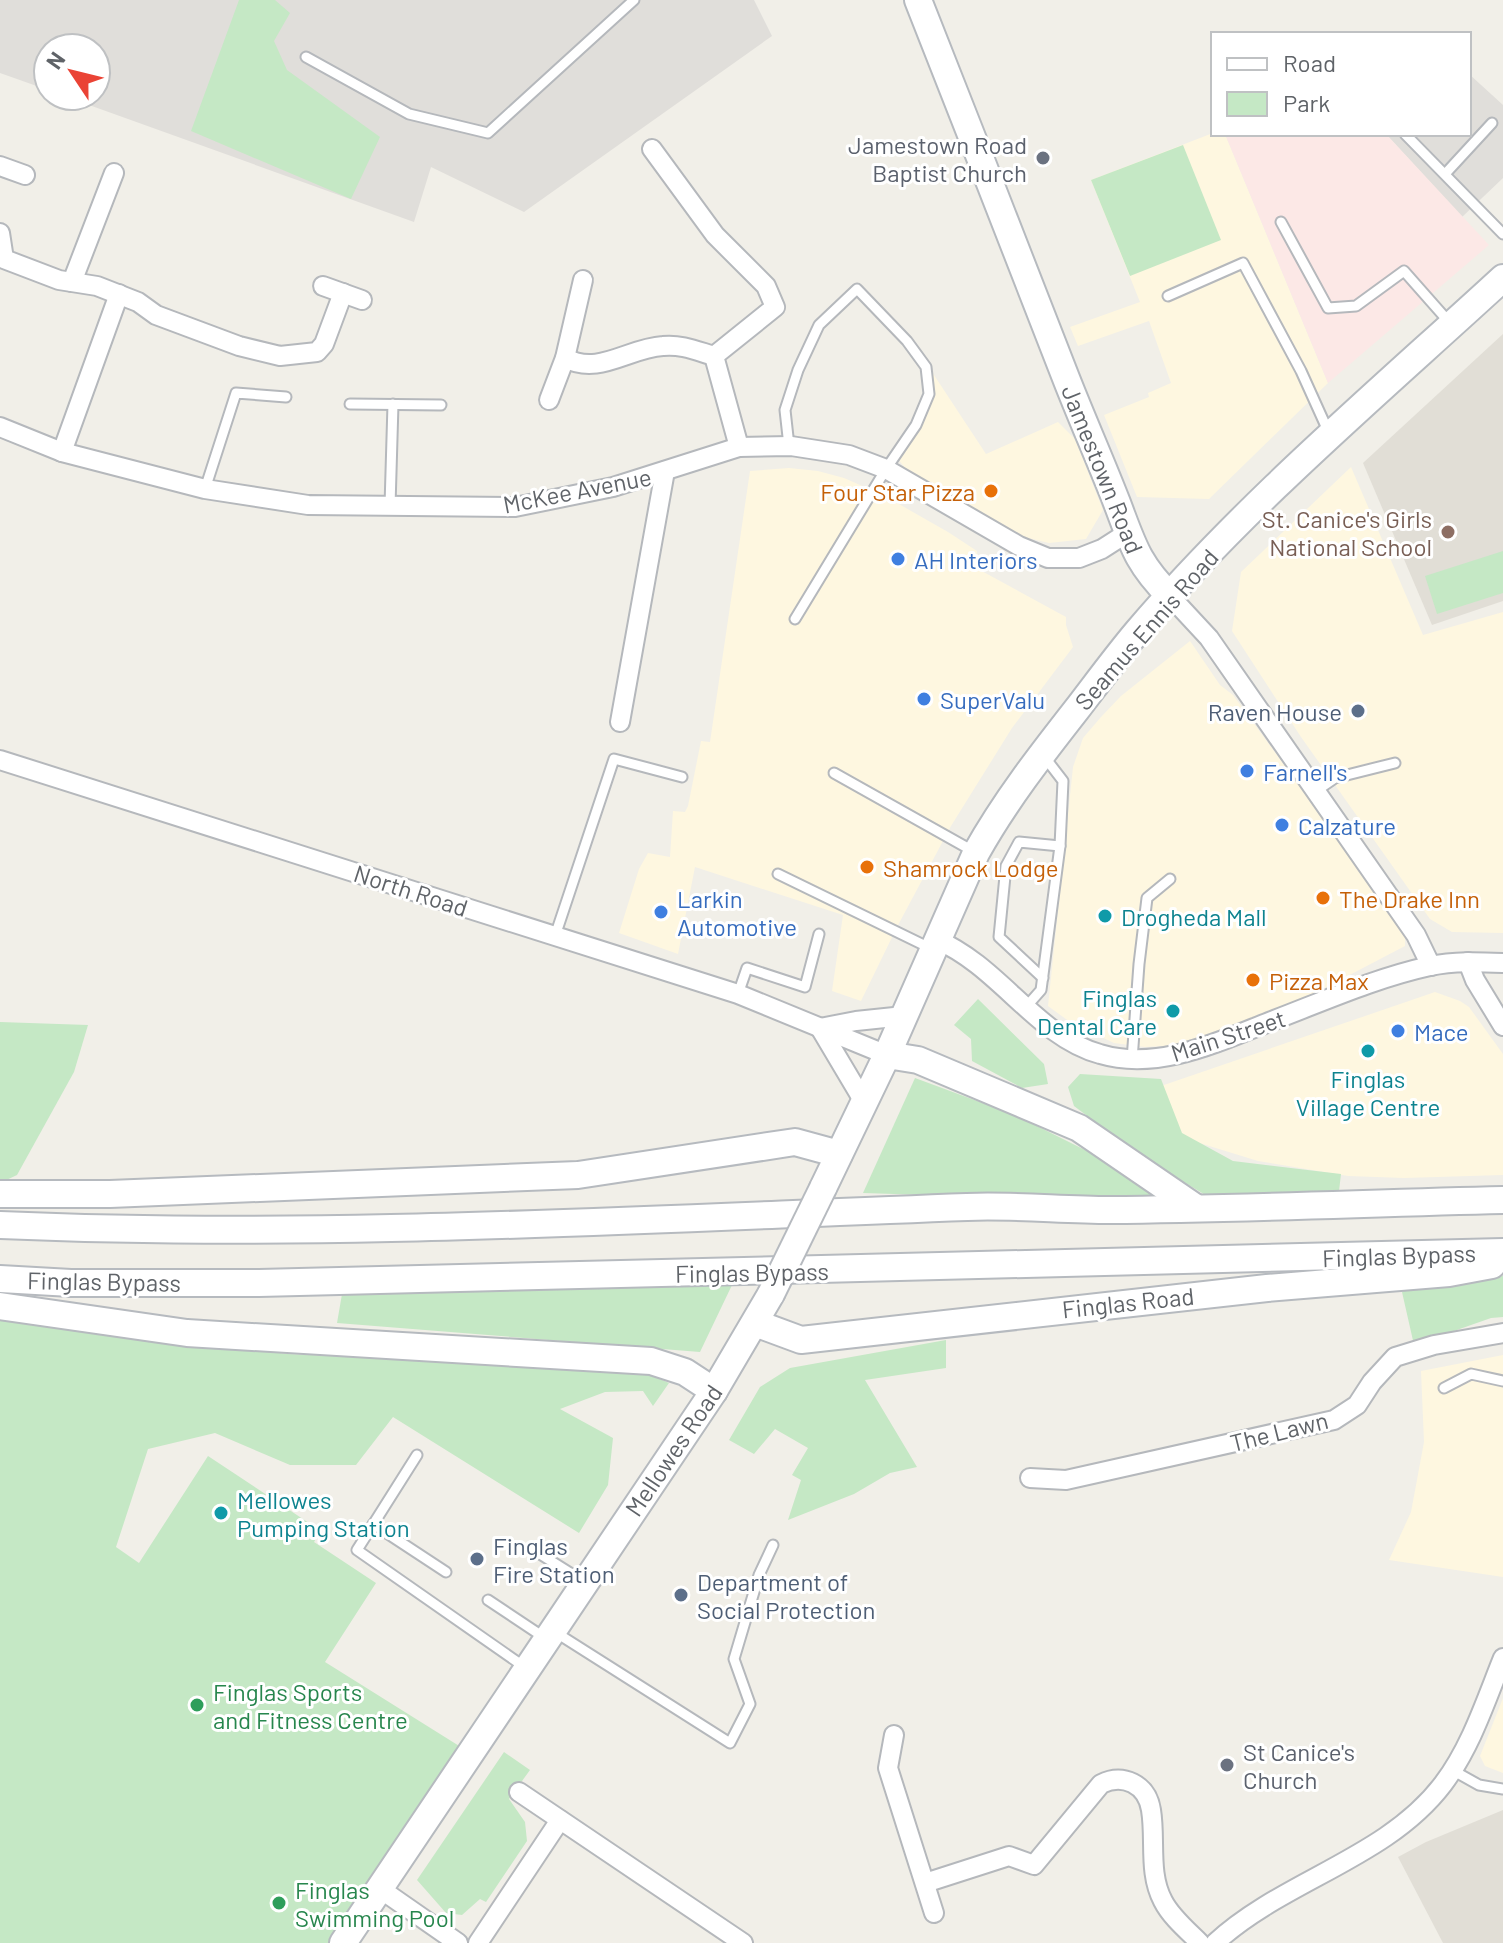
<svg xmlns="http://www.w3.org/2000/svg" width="1503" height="1943" font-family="Barlow,sans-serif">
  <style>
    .commercial { fill: #fef7e0 }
    .industrial { fill: #e0deda }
    .education { fill: #e1ded6 }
    .medical { fill: #fce8e6 }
    .green { fill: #c5e8c5 }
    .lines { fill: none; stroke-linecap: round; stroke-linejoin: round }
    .lane-casing { stroke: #b5b8bc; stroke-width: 13 }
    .street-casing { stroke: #b5b8bc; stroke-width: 22 }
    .secondary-casing { stroke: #b6babf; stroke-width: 30 }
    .lane { stroke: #fff; stroke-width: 9 }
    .street { stroke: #fff; stroke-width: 18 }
    .secondary { stroke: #fff; stroke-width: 26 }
    .secondary-bridge-casing { stroke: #b6babf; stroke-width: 30; stroke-linecap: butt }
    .secondary-bridge { stroke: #fff; stroke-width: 26 }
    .worship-dot { fill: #6b7280; stroke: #fff; stroke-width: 3 }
    .food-dot { fill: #e8710a; stroke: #fff; stroke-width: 3 }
    .education-dot { fill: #8d6e63; stroke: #fff; stroke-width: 3 }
    .shop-dot { fill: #3f7fe0; stroke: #fff; stroke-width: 3 }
    .service-dot { fill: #5c6f8a; stroke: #fff; stroke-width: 3 }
    .culture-dot { fill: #0f9aa8; stroke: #fff; stroke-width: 3 }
    .leisure-dot { fill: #2e9e5b; stroke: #fff; stroke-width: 3 }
    .labels { text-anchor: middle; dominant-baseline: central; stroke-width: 6; stroke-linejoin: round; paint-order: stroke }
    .worship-label { font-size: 24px; fill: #5b616d; stroke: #fff; text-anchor: end }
    .street-label { font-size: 24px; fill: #5f6368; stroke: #fff }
    .food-label { font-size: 24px; fill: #c56008; stroke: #fff; text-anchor: start }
    .education-label { font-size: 24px; fill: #785e54; stroke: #fff; text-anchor: end }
    .shop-label { font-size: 24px; fill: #366cbe; stroke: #fff; text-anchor: start }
    .service-label { font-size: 24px; fill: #4e5e75; stroke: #fff; text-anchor: start }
    .culture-label { font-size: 24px; fill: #0d838f; stroke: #fff; text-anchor: start }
    .leisure-label { font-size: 24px; fill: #27864d; stroke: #fff; text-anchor: start }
  </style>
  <rect width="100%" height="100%" fill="#f1efe8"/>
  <g class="commercial">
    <path d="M1213 133 1225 134 1328 383 1209 499 1137 497 1104 415 1149 397 1148 393 1171 383 1149 321 1078 346 1070 327 1140 302 1091 180Z"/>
    <path d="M921 372H932L986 454 1058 422 1075 439 1103 510 1086 539 1049 543 1024 537 906 469 893 453 917 419 925 388Z"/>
    <path d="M1351 467 1423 635 1503 612V933L1452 932 1430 919 1301 737 1232 631 1241 572Z"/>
    <path d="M789 468 818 471 844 478 883 495 948 532 977 551 978 569 1066 617V625L1073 647 1012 728 951 826 897 927 861 1001 832 991 843 915 695 867 678 954 619 933 639 869 648 853 670 857 673 811 685 812 688 806 701 741 710 742 750 471Z"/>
    <path d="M1190 641 1220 685 1233 695 1405 930V946L1319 991 1209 1036 1180 1045 1145 1047 1114 1043 1070 1022 1048 1006 1073 767 1083 738 1101 717 1121 696Z"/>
    <path d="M1435 992 1460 1001 1469 1007 1503 1054V1175L1404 1178 1348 1176 1258 1161 1180 1137 1161 1086Z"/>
    <path d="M1503 1355V1577L1389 1560 1411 1512 1424 1442 1421 1371Z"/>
    <path d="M1503 1698V1773L1485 1766 1480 1756Z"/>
  </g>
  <g class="industrial">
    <path d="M0 0H754L772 36 524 212 431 167 414 222 64 96H96V48H48V90L0 73Z"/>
    <path d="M1469 74 1503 105V178L1462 217 1386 134H1469Z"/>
  </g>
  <g class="education">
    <path d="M1503 334V601L1432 625 1363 463Z"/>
    <path d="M1503 1810V1943H1443L1398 1857 1426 1842Z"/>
  </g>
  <path class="medical" d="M1225 134H1386L1489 245 1328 383Z"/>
  <g class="green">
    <path d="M239 0H275L290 13 274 41 287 70 380 137 351 199 191 131Z"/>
    <path d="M1183 145 1221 240 1130 276 1091 180Z"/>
    <path d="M1503 551V593L1437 614 1425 576Z"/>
    <path d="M978 999 1044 1064 1048 1084 1022 1088 972 1061 971 1039 954 1025Z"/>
    <path d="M0 1022 88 1025 74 1072 17 1175 0 1183Z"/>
    <path d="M1080 1074 1161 1079 1182 1133 1233 1161 1341 1174 1339 1191 1207 1196 1139 1155 1074 1106 1068 1087Z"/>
    <path d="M915 1078 1015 1115 1095 1155 1149 1188 1151 1196 1144 1202 863 1193Z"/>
    <path d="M1503 1276V1317L1491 1318 1414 1345 1402 1292 1420 1281Z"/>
    <path d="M732 1285 700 1352 337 1323 342 1294 372 1288 539 1289Z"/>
    <path d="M0 1317 288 1354 637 1369 669 1383 653 1406 643 1391 605 1392 560 1409 613 1438 608 1485 579 1533 393 1417 356 1465H290L215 1433 148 1449 116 1547 139 1563 208 1456 321 1531 314 1542 376 1583 325 1662 464 1749 330 1943H0Z"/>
    <path d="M946 1340V1368L865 1380 917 1467 890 1473 854 1494 788 1520 801 1480 792 1475 808 1448 775 1429 754 1454 729 1440 760 1387 790 1368Z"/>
    <path d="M504 1752 530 1770 509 1799 525 1822 527 1841 486 1902 480 1899 462 1915 446 1913 417 1880Z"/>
  </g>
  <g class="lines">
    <g class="lane-casing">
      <g id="lane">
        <path d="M306 57 409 114 488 133 634 0"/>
        <path d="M1405 134 1503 234"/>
        <path d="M1445 174 1492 123"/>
        <path d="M1281 222 1328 308 1356 306 1404 271 1449 322"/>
        <path d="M1168 296 1243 263 1301 371 1329 433"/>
        <path d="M350 404 441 405"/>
        <path d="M789 446 785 410 798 370 819 325 857 289 907 341 926 367 929 394 916 425 886 469 795 619"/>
        <path d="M205 489 236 393 286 397"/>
        <path d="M390 506 393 404"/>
        <path d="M834 773 973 851"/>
        <path d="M1316 791 1335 778 1395 763"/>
        <path d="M778 874 930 948"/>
        <path d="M555 936 614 759 682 777"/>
        <path d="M1043 978 999 937 1006 866 1019 842 1060 846"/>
        <path d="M738 994 747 968 805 987 819 934"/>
        <path d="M1026 1007 1041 990 1060 846 1063 781 1043 755"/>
        <path d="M1132 1060 1139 964 1147 898 1170 879"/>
        <path d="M1444 1388 1471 1374 1503 1381"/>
        <path d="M417 1455 357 1550 526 1668"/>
        <path d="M373 1524 446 1572"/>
        <path d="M532 1549 583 1581"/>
        <path d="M488 1600 545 1638"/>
        <path d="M555 1632 730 1743 750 1704 734 1659 759 1575 773 1545"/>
        <path d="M1452 1770 1479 1785 1503 1789"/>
      </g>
    </g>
    <g class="street-casing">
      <g id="street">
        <path d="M652 149 715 235 766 286 775 307 714 356 739 447"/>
        <path d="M0 166 25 175"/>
        <path d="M0 233 4 259 59 280 97 286 138 302 156 315 239 346 280 356 317 352 324 344 343 293"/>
        <path d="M72 282 114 173"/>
        <path d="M323 286 362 300"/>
        <path d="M565 358C599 376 628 348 663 346 681 344 697 351 714 356"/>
        <path d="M549 400 565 358 583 280"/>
        <path d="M0 427 62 452 205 489 308 505 515 507 613 487 739 447 791 446 849 455 886 469 1019 546 1048 558H1079L1102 549 1127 533"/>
        <path d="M62 452 119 294"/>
        <path d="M1170 596 1209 638 1416 935 1431 966"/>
        <path d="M620 722 665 471"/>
        <path d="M0 760 738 994 887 1055"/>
        <path d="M937 940C999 966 1037 1037 1100 1054 1157 1071 1216 1043 1269 1022 1322 1002 1375 978 1430 966 1454 961 1479 962 1503 963"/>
        <path d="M1468 962 1475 980 1503 1026"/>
        <path d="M864 1102 820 1028 856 1021 904 1016"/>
        <path d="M1030 1478 1066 1480 1334 1420 1357 1405 1372 1382 1395 1357 1434 1345 1503 1333"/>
        <path d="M894 1735 888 1768 934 1913"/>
        <path d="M519 1792 743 1943"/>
        <path d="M925 1883 1009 1856 1034 1865 1101 1784C1123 1773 1147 1784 1151 1810 1156 1840 1148 1873 1163 1901 1171 1917 1188 1931 1200 1943"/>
        <path d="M379 1888 458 1943"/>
        <path d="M478 1943 560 1820"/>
        <path d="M1215 1943C1283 1880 1386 1859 1443 1784 1471 1747 1486 1700 1503 1658"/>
      </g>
    </g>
    <g class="secondary-casing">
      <g id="secondary">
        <path d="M918 0C967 124 1016 249 1064 373 1081 417 1100 459 1117 503 1133 545 1137 563 1170 596"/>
        <path d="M887 1055 918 1060 1079 1128 1196 1208"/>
        <path d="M823 1188 887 1055 976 853C1005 801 1041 755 1077 709 1097 683 1116 657 1137 632 1247 503 1379 392 1503 278"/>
        <path d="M0 1194H110L578 1175 795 1142 839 1154"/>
        <path d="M0 1225C323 1239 644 1219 967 1207 1014 1205 1062 1210 1110 1210 1241 1209 1372 1203 1503 1200"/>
        <path d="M0 1279 71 1283H259L1503 1252"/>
        <path d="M0 1306 187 1333 651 1361 685 1372 714 1391"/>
        <path d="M755 1323 801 1340 1267 1288 1449 1273 1492 1265"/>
        <path d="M343 1943 714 1391 771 1294"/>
      </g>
    </g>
    <use href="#lane" class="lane"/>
    <use href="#street" class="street"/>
    <use href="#secondary" class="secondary"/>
    <g class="secondary-bridge-casing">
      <path id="secondary-bridge" d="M771 1294 823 1188"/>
    </g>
    <use href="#secondary-bridge" class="secondary-bridge"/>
  </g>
  <g class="worship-dot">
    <circle cx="1043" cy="158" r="8"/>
    <circle cx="1227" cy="1765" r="8"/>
  </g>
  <g class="food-dot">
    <circle cx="991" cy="491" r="8"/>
    <circle cx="867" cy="867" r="8"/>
    <circle cx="1323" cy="898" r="8"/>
    <circle cx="1253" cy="980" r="8"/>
  </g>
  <circle class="education-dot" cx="1448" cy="532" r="8"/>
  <g class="shop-dot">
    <circle cx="898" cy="559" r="8"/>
    <circle cx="924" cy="699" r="8"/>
    <circle cx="1247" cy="771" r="8"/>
    <circle cx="1282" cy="825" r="8"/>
    <circle cx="661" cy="912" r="8"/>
    <circle cx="1398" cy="1031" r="8"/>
  </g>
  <g class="service-dot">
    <circle cx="1358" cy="711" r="8"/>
    <circle cx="477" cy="1559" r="8"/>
    <circle cx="681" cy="1595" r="8"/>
  </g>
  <g class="culture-dot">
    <circle cx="1105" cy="916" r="8"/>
    <circle cx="1173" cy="1011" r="8"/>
    <circle cx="1368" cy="1051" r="8"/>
    <circle cx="221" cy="1513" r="8"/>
  </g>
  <g class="leisure-dot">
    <circle cx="197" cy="1705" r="8"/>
    <circle cx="279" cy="1903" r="8"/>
  </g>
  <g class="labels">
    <g class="worship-label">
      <text x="1027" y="144">Jamestown Road<tspan x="1027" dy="28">Baptist Church</tspan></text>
      <text x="1243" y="1751" text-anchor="start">St Canice's<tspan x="1243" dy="28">Church</tspan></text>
    </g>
    <g class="street-label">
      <text transform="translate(1103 469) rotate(68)">Jamestown Road</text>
      <text transform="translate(577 490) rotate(-11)">McKee Avenue</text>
      <text transform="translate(1146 629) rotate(-49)">Seamus Ennis Road</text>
      <text transform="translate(411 890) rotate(18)">North Road</text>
      <text transform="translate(1228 1035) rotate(-18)">Main Street</text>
      <text transform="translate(1399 1255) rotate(-2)">Finglas Bypass</text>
      <text transform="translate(752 1272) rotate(-1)">Finglas Bypass</text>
      <text transform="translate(104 1281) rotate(1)">Finglas Bypass</text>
      <text transform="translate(1128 1302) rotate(-6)">Finglas Road</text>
      <text transform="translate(1279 1431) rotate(-14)">The Lawn</text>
      <text transform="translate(673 1450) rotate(-56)">Mellowes Road</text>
    </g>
    <g class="food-label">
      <text x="975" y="491" text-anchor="end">Four Star Pizza</text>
      <text x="883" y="867">Shamrock Lodge</text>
      <text x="1339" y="898">The Drake Inn</text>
      <text x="1269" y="980">Pizza Max</text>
    </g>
    <g class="education-label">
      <text x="1432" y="518">St. Canice's Girls<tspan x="1432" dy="28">National School</tspan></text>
    </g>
    <g class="shop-label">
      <text x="914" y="559">AH Interiors</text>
      <text x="940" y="699">SuperValu</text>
      <text x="1263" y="771">Farnell's</text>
      <text x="1298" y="825">Calzature</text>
      <text x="677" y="898">Larkin<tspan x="677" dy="28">Automotive</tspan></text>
      <text x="1414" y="1031">Mace</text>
    </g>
    <g class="service-label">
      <text x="1342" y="711" text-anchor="end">Raven House</text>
      <text x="493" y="1545">Finglas<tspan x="493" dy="28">Fire Station</tspan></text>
      <text x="697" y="1581">Department of<tspan x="697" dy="28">Social Protection</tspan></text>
    </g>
    <g class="culture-label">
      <text x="1121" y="916">Drogheda Mall</text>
      <text x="1157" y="997" text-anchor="end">Finglas<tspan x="1157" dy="28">Dental Care</tspan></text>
      <text x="1368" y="1078" text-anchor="middle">Finglas<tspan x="1368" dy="28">Village Centre</tspan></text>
      <text x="237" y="1499">Mellowes<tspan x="237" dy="28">Pumping Station</tspan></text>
    </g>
    <g class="leisure-label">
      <text x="213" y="1691">Finglas Sports<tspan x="213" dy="28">and Fitness Centre</tspan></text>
      <text x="295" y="1889">Finglas<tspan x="295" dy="28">Swimming Pool</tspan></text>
    </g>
  </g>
  <rect x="1211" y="32" width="260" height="104" fill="#ffffff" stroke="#bfc1c3" stroke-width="2"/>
  <rect x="1227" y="58" width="40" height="12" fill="#ffffff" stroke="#bfc1c3" stroke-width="2"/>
  <text x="1283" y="72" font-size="24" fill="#5f6368">Road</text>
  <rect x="1227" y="92" width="40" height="24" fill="#c5e8c5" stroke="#bfc1c3" stroke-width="2"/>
  <text x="1283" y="112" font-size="24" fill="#5f6368">Park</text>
  <g transform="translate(72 72) rotate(305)"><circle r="38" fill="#ffffff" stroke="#bfc1c3" stroke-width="2"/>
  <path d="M0-6L14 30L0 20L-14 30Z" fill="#ea4335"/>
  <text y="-12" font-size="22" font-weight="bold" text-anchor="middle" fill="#5f6368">N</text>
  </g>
</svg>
